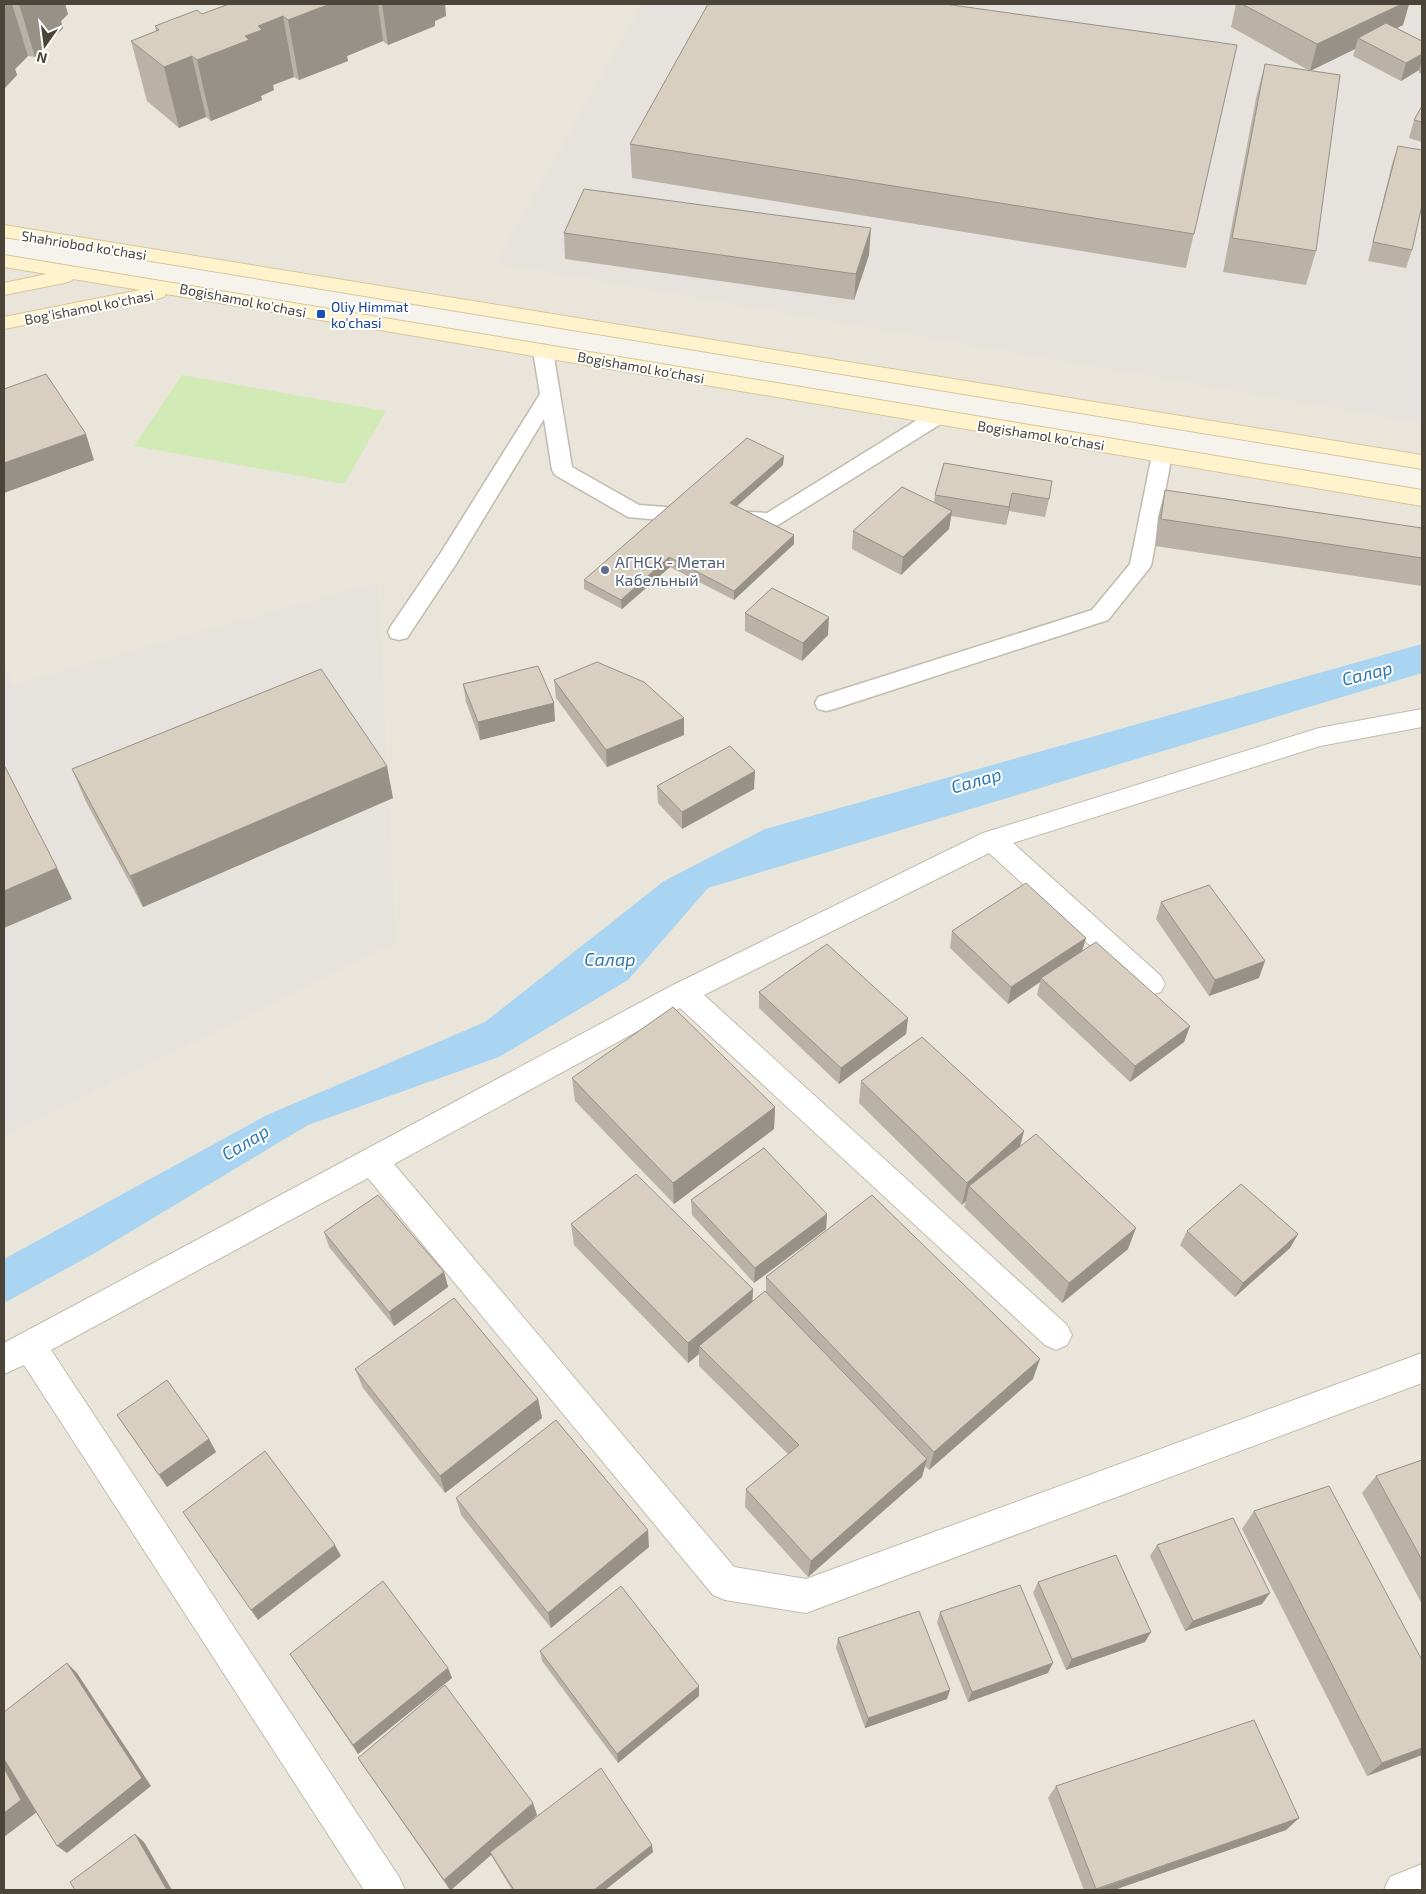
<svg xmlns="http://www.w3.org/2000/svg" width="1426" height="1894" font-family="'Exo 2',sans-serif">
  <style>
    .residential { fill: #eae5da }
    .industrial { fill: #e6e2dd }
    .green { fill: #d2eab5 }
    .water { fill: #a9d4f2 }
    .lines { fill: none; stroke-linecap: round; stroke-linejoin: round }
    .lane-casing { stroke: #c2bbae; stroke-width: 3 }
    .street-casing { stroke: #c2bbae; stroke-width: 2 }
    .secondary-casing { stroke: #d6c79b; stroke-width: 2 }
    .lane { fill: #fff; fill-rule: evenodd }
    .street { fill: #fff; fill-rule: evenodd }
    .secondary { fill: #fff3cd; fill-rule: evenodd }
    .wall { fill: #bab2a6 }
    .shaded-wall { fill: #979187 }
    .building { fill: #d8cfc1; stroke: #979187 }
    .transit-dot { fill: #1a4fb4; stroke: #fff; stroke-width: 2 }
    .service-dot { fill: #5c6f8a; stroke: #fff; stroke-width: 2 }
    .labels { text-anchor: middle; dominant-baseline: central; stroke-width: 4; stroke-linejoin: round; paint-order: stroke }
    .far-street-label { font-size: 14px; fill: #4b4439; stroke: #fff }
    .far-transit-label { font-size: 14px; fill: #164399; stroke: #fff; text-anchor: start }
    .service-label { font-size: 16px; fill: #4e5e75; stroke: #fff; text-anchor: start }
    .water-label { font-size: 18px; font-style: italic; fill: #2e7ab2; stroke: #fff }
  </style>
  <rect width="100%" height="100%" fill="#f6f3ec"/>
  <g class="residential">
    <path d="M4 4H1422V461L4 231Z"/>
    <path d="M4 261 1422 498V1890H4Z"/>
  </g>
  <g class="industrial">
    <path d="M642 4H1422V423L496 263Z"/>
    <path d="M378 582 396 942 4 1136V661L12 685Z"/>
  </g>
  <path class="green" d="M182 375 386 411 344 484 134 446Z"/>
  <path class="water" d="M1422 644V673L708 888 628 980 499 1057 308 1125 95 1253 4 1303V1259L267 1115 485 1022 664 881 765 829Z"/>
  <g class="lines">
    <g class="lane-casing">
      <g id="lane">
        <path d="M543 345 550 347 553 351 572 467 639 505 692 509 699 511 702 516 699 521 692 523 628 517 555 475 552 470 544 419 456 564 407 638 399 640 391 638 388 632 391 626 440 554 540 394 533 351 536 347Z"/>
        <path d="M937 411 944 412 947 417 944 422 778 525C763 529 738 527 723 523L720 518 723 513 730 511 767 513 930 412Z"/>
        <path d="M1162 448 1169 450 1172 455 1151 566 1108 620 834 709 826 711 818 709 815 703 818 697 1092 610 1130 564 1152 455 1155 450Z"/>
      </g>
    </g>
    <g class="street-casing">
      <g id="street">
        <path d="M1422 709V727L1320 746 1013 843 1161 976 1165 984 1161 992 1151 995 1141 992 989 853 704 995 1067 1325 1072 1335 1067 1345 1056 1350 1045 1345 680 1008 394 1164 734 1567 806 1579 1422 1353V1383L806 1613 725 1600 713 1595 368 1178 51 1350 399 1877 405 1890H364L24 1365 4 1374V1343L673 985 983 833 1319 728Z"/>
        <path d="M1422 1864V1890H1384L1390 1877Z"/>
      </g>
    </g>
    <g class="secondary-casing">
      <g id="secondary">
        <path d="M4 225 1422 455V469L4 237Z"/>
        <path d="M4 255 1422 490V506L166 294 164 297 157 299 4 329V317L140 290 73 279 71 281 64 283 4 295V283L47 274 4 267Z"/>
      </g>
    </g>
    <use href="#lane" class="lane"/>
    <use href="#street" class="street"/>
    <use href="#secondary" class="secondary"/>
  </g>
  <g class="wall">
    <path d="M4 4H65L68 14 61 21 63 28 35 57 28 56 15 69 17 75 4 89Z"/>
    <path d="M225 4H445L446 16 435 21V26L388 45 383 41 347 56 348 61 299 80 294 77 273 85 274 90 261 96 262 100 211 121 206 117 179 128 147 101 131 41 156 32 155 26 202 14 226 5Z"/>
    <path d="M1236 4H1409L1403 25 1397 28 1422 41V74L1419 73V70L1401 81 1353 56 1355 49 1310 71 1231 27Z"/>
    <path d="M1237 45 1186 268 632 178 630 144Z"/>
    <path d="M1265 64 1316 251 1306 285 1223 272 1256 98Z"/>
    <path d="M1422 106V142L1409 138 1414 120Z"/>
    <path d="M1398 146 1412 250 1406 268 1368 261 1392 164Z"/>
    <path d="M564 233 869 255 854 300 565 259Z"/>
    <path d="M944 463 1049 499 1045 517 1009 511 1006 525 951 516 949 529 901 575 852 549 853 531 934 502 935 495Z"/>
    <path d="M783 465 737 506 794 535V544L734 600 670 567 622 609 584 589V580Z"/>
    <path d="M1165 490 1422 528V586L1155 546 1158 517Z"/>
    <path d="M745 613 828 635 802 661 745 631Z"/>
    <path d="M554 680 684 718V735L607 767 556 698Z"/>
    <path d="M463 684 555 721 480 740 466 702Z"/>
    <path d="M72 769 393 798 143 907 86 802Z"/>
    <path d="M657 786 754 789 682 829 658 803Z"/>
    <path d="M1161 902 1259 978 1209 996 1156 919Z"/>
    <path d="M952 931 1086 938 1082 951 1190 1026 1184 1042 1130 1082 1037 995 1040 982 1008 1004 950 948Z"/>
    <path d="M759 992 908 1018 906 1034 839 1084 759 1008Z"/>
    <path d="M572 1078 775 1107 774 1129 674 1204 575 1101Z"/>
    <path d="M861 1081 1024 1131 1020 1147 1128 1249 1062 1303 964 1207 966 1201 962 1205 859 1103Z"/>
    <path d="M691 1200 827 1214 826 1229 754 1283 692 1215Z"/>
    <path d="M571 1224 753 1289 752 1302 766 1291V1277L1033 1379 929 1470 925 1466 922 1477 808 1577 745 1507 746 1489 788 1454 699 1366V1354L688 1363 574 1245Z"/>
    <path d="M1187 1231 1298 1234 1290 1248 1235 1297 1180 1245Z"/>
    <path d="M324 1232 444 1272 448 1287 394 1326 329 1247Z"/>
    <path d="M355 1369 538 1399 542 1418 445 1493 363 1388Z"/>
    <path d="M117 1415 209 1439 216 1452 167 1487Z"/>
    <path d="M1422 1460V1604L1362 1493 1376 1476Z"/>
    <path d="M456 1498 649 1547 551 1628 461 1515Z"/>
    <path d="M1254 1511 1422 1755 1367 1776 1242 1529Z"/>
    <path d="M1157 1545 1262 1604 1185 1631 1150 1556Z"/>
    <path d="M1038 1582 1145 1642 1066 1670 1033 1593Z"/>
    <path d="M940 1612 1048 1673 968 1702 937 1623Z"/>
    <path d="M838 1638 947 1699 865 1728 836 1648Z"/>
    <path d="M540 1651 699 1696 618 1763 542 1661Z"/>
    <path d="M290 1654 448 1668 452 1678 358 1754Z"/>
    <path d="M358 1758 533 1803 537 1815 530 1822 653 1852 605 1890H512L491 1855 451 1890H450L366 1770Z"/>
    <path d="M1056 1786 1299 1818 1286 1830 1114 1890H1084L1048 1798Z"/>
  </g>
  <g class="shaded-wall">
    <path d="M4 4H12L28 56 15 69 17 75 4 89Z"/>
    <path d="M19 4H65L68 14 61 21 63 28 35 57Z"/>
    <path d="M330 4H378L383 41 347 56 348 61 299 80 288 20Z"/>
    <path d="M382 4H445L446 16 435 21V26L388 45Z"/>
    <path d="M1402 4H1409L1403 25 1367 43 1358 38 1355 49 1310 71 1317 44Z"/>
    <path d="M283 16 294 77 273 85 274 90 261 96 262 100 211 121 197 60 245 36 258 26Z"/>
    <path d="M1422 54V61L1419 70 1401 81 1406 63Z"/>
    <path d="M192 56 206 117 179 128 164 67Z"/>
    <path d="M871 228 869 255 854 300 856 274Z"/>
    <path d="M86 434 94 460 4 493V463Z"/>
    <path d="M784 456 783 465 730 512V503Z"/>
    <path d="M1012 493 1009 511 1006 525 1009 507Z"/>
    <path d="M952 511 949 529 901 575 903 557Z"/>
    <path d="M794 535V544L734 600V591Z"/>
    <path d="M669 557 670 567 622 609 621 600Z"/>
    <path d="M829 617 828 635 802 661 803 643Z"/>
    <path d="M554 703 555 721 480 740 478 722Z"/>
    <path d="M684 718V735L607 767 606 750Z"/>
    <path d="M387 766 393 798 143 907 130 876Z"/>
    <path d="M755 771 754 789 682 829V812Z"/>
    <path d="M57 868 72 899 4 928V891Z"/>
    <path d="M1086 938 1081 954 1041 978 1040 982 1008 1004 1011 987Z"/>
    <path d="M1265 961 1259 978 1209 996 1215 980Z"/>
    <path d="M908 1018 906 1034 839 1084 841 1068Z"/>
    <path d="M1190 1026 1184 1042 1130 1082 1135 1066Z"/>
    <path d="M775 1107 774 1129 674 1204 673 1183Z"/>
    <path d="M1024 1131 1018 1153 969 1186 966 1201 962 1205 967 1183Z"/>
    <path d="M827 1214 826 1229 754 1283 755 1268Z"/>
    <path d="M1136 1228 1128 1249 1062 1303 1069 1283Z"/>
    <path d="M1298 1234 1290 1248 1235 1297 1243 1283Z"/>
    <path d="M444 1272 448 1287 394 1326 389 1312Z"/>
    <path d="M753 1289 752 1309 699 1346V1354L688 1363V1343Z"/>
    <path d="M1040 1359 1033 1379 929 1470 934 1452Z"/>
    <path d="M538 1399 542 1418 445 1493 440 1476Z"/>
    <path d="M209 1439 216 1452 167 1487 159 1475Z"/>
    <path d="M927 1459 922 1477 808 1577 811 1561Z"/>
    <path d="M648 1530 649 1547 551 1628 548 1613Z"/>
    <path d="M335 1545 341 1556 258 1620 251 1610Z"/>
    <path d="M1270 1593 1262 1604 1185 1631 1193 1621Z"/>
    <path d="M1151 1632 1145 1642 1066 1670 1072 1659Z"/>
    <path d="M67 1663 77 1673 151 1786 67 1853 57 1846Z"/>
    <path d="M1053 1663 1048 1673 968 1702 972 1692Z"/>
    <path d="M448 1668 452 1678 358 1754 353 1745Z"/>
    <path d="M699 1686V1696L618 1763 617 1754Z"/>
    <path d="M950 1690 947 1699 865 1728 868 1718Z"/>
    <path d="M1422 1748V1755L1367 1776 1382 1763Z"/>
    <path d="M4 1751 37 1812 4 1837Z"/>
    <path d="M533 1803 537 1815 492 1855 490 1852 491 1855 451 1890H450L444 1880Z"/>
    <path d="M1299 1818 1286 1830 1114 1890H1096Z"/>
    <path d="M135 1834 144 1842 172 1890H167Z"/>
    <path d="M652 1845 653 1852 605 1890H594Z"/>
  </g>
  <g class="building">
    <path d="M229 4H330L288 20 283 16 258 26 262 30 245 36 249 40 197 60 192 56 164 67 131 41 159 30 155 26 197 10 202 14Z"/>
    <path d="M708 4H945L1237 45 1194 234 630 144Z"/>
    <path d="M1242 4H1402L1317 44Z"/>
    <path d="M1386 23 1422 41V54L1406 63 1358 38Z"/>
    <path d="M1265 64 1340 75 1316 251 1232 238Z"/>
    <path d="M1422 106V122L1414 120Z"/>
    <path d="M1398 146 1422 150V205L1412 250 1373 242Z"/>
    <path d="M584 189 871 228 856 274 564 233Z"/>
    <path d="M46 374 86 434 4 463V389Z"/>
    <path d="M747 438 784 456 730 503 794 535 734 591 669 557 621 600 584 580Z"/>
    <path d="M944 463 1052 481 1049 499 1012 493 1009 507 935 495Z"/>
    <path d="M902 487 952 511 903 557 853 531Z"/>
    <path d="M1165 490 1422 528V558L1161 519Z"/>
    <path d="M772 588 829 617 803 643 745 613Z"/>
    <path d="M597 662 644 682 684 718 606 750 554 680Z"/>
    <path d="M538 666 554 703 478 722 463 684Z"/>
    <path d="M321 669 387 766 130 876 72 769Z"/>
    <path d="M730 746 755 771 682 812 657 786Z"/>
    <path d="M4 765 57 868 4 891Z"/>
    <path d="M1026 883 1086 938 1011 987 952 931Z"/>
    <path d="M1209 885 1265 961 1215 980 1161 902Z"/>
    <path d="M1096 942 1190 1026 1135 1066 1041 978Z"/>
    <path d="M827 944 908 1018 841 1068 759 992Z"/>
    <path d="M673 1007 775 1107 673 1183 572 1078Z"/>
    <path d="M922 1037 1024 1131 967 1183 861 1081Z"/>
    <path d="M1036 1134 1136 1228 1069 1283 969 1186Z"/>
    <path d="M764 1148 827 1214 755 1268 691 1200Z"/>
    <path d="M636 1174 753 1289 688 1343 571 1224Z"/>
    <path d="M1241 1184 1298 1234 1243 1283 1187 1231Z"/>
    <path d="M378 1195 444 1272 389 1312 324 1232Z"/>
    <path d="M872 1195 1040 1359 934 1452 766 1277Z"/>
    <path d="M765 1291 927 1459 811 1561 746 1489 799 1445 699 1346Z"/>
    <path d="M454 1298 538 1399 440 1476 355 1369Z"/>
    <path d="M167 1380 209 1439 159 1475 117 1415Z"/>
    <path d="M556 1420 648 1530 548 1613 456 1498Z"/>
    <path d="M265 1451 335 1545 251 1610 183 1512Z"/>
    <path d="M1422 1460V1560L1376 1476Z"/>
    <path d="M1329 1486 1422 1660V1748L1382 1763 1254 1511Z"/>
    <path d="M1233 1518 1270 1593 1193 1621 1157 1545Z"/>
    <path d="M1116 1555 1151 1632 1072 1659 1038 1582Z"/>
    <path d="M383 1581 448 1668 353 1745 290 1654Z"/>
    <path d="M1020 1585 1053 1663 972 1692 940 1612Z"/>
    <path d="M621 1586 699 1686 617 1754 540 1651Z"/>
    <path d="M919 1611 950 1690 868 1718 838 1638Z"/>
    <path d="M67 1663 142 1778 57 1846 4 1759V1712Z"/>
    <path d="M445 1685 533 1803 444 1880 358 1758Z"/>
    <path d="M1254 1720 1299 1818 1096 1889 1056 1786Z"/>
    <path d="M4 1768 21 1800 4 1813Z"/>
    <path d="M601 1768 652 1845 594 1890H514L490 1852Z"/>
    <path d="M135 1834 167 1890H75L70 1882Z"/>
  </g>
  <rect class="transit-dot" x="316" y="309" width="10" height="10" rx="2.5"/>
  <circle class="service-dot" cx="605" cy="570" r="5"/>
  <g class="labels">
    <g class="far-street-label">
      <text transform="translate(84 245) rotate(9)">Shahriobod ko'chasi</text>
      <text transform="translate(243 300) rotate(11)">Bogishamol ko'chasi</text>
      <text transform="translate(89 307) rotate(-11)">Bog'ishamol ko'chasi</text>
      <text transform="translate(641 367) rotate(10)">Bogishamol ko'chasi</text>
      <text transform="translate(1041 435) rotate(9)">Bogishamol ko'chasi</text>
    </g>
    <g class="far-transit-label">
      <text x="331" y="306">Oliy Himmat<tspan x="331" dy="16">ko'chasi</tspan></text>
    </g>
    <g class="service-label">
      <text x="615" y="561">АГНСК - Метан<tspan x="615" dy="18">Кабельный</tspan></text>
    </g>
    <g class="water-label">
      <text transform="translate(1367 673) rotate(-14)">Салар</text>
      <text transform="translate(976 780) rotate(-16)">Салар</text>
      <text x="610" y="959">Салар</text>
      <text transform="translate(245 1142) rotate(-31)">Салар</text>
    </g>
  </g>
  <rect width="1426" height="1894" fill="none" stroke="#4b4439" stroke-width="10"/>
  <g transform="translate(45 45) rotate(194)" stroke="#ffffff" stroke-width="4" paint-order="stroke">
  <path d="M0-4L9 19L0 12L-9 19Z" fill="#4b4439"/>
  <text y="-8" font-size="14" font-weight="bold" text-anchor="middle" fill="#4b4439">N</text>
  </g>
</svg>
